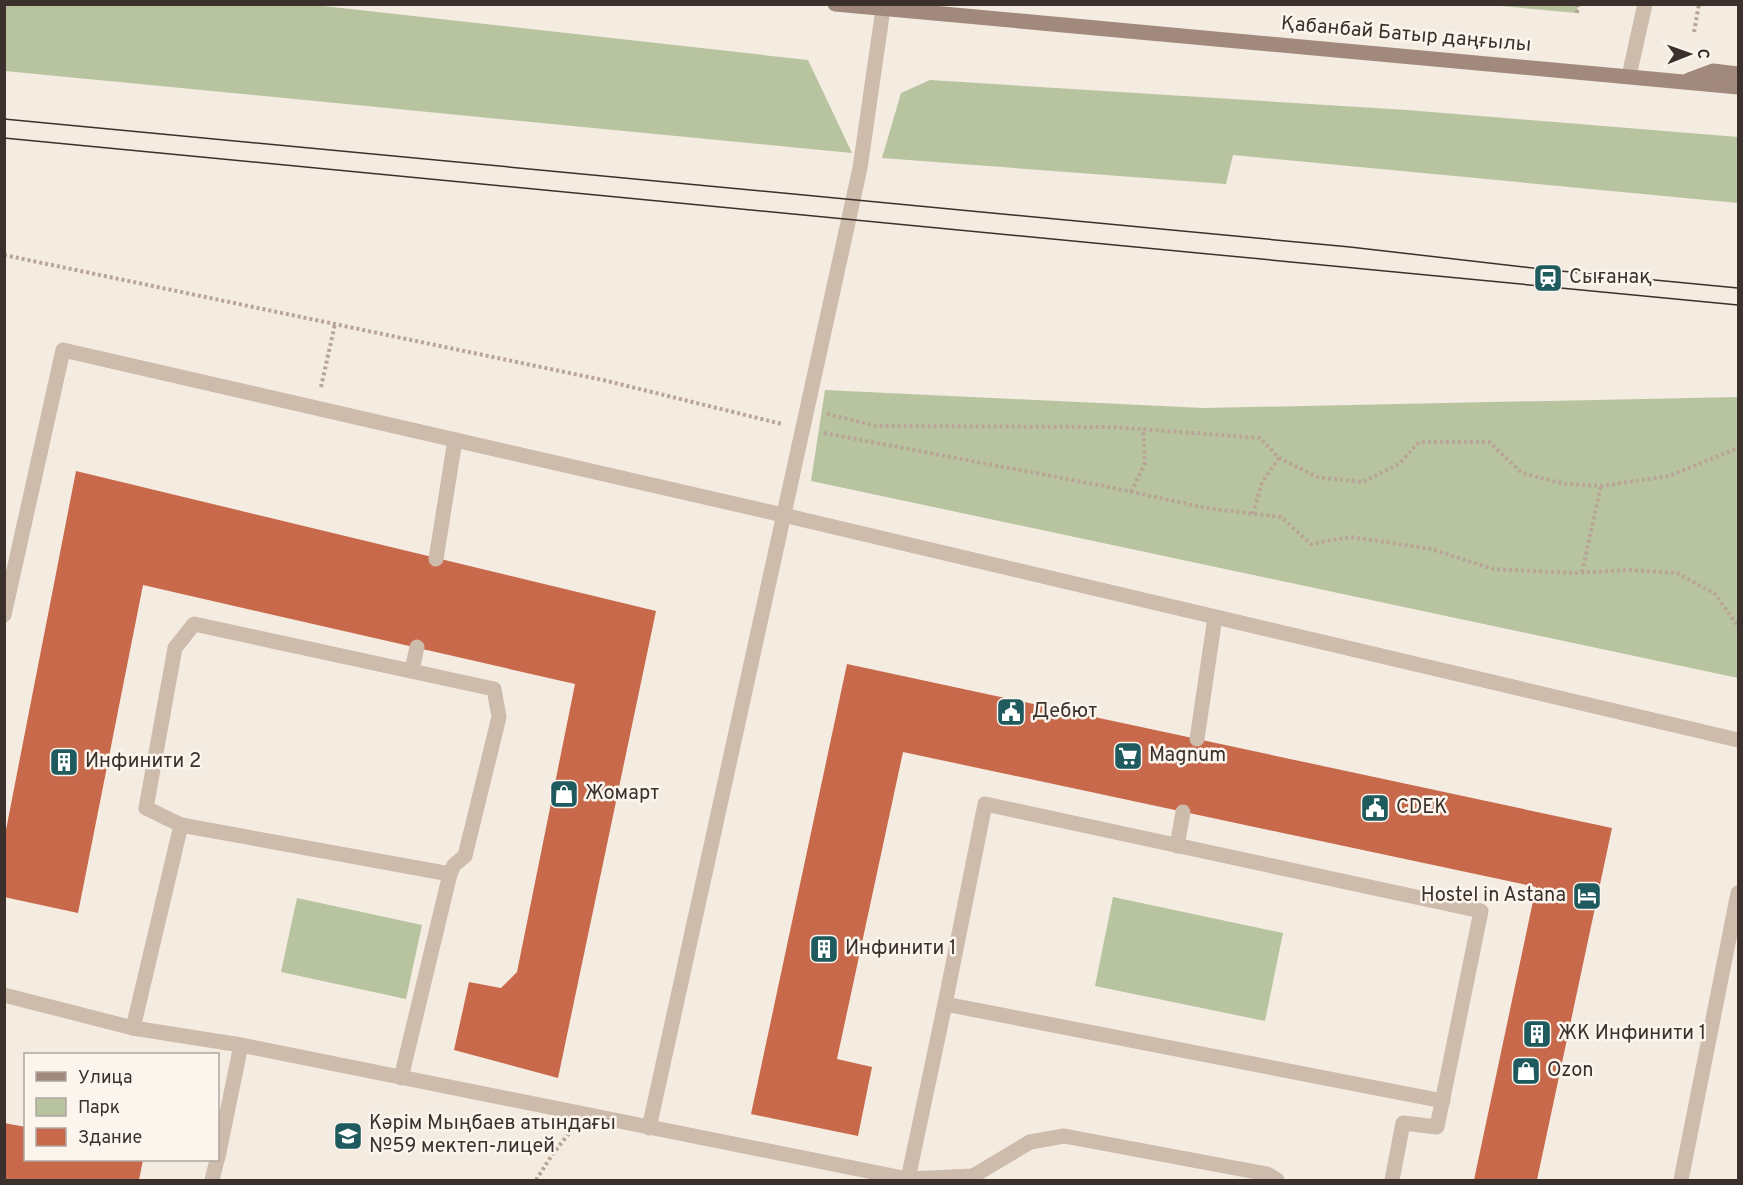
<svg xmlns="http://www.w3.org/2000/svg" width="1743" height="1185" font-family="Overpass,sans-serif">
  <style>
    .green { fill: #b8c4a0 }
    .building { fill: #c8694b }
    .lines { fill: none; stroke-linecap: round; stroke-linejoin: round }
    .path { stroke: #b9a596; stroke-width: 4; stroke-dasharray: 3 3; stroke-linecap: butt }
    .service { stroke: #cdbbac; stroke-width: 15 }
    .minor { stroke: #cdbbac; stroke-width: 15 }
    .secondary { stroke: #a18a7d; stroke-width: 15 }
    .tram { stroke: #3b302b; stroke-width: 1.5 }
    .labels { text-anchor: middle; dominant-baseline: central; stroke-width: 5; stroke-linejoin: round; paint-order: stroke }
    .street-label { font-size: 20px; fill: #3b302b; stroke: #fbf5ee }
    .poi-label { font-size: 20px; fill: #3b302b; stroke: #fbf5ee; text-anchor: start }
  </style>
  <rect width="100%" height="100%" fill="#f4ebe1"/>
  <g class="green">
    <path d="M4 5H314L808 60 852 153 5 71Z"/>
    <path d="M1490 5 1578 4V5L1577 13Z"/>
    <path d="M930 80 1407 110 1738 137V203L1233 155 1226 184 882 158 901 93Z"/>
    <path d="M825 390 1204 408 1738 397V678L811 481Z"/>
    <path d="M1113 897 1283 933 1265 1021 1095 986Z"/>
    <path d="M297 898 422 925 406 999 281 972Z"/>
  </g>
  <g class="building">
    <path d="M76 471 656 611 558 1078 454 1050 469 982 501 988 517 972 575 684 143 585 78 913 4 897V840Z"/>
    <path d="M847 664 1612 828 1537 1180H1474L1536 887 903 752 837 1059 872 1067 858 1136 751 1114Z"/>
    <path d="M4 1123 26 1127V1160H143L139 1180H4Z"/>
  </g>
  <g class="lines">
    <g class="path">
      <path d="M1577 13 1578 4"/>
      <path d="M1694 32 1699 4"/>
      <path d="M4 255 603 380 782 424"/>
      <path d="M321 387 335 324"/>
      <path d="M827 414 877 426 1112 427 1260 438 1279 458 1317 477 1363 482 1399 464 1419 442H1489L1522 473 1565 484 1601 486 1669 476 1738 448"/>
      <path d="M824 433 1109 487 1206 508 1281 517 1311 544 1351 537 1431 549 1493 569 1574 573 1628 570 1677 573 1715 594 1738 626"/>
      <path d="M1131 492 1145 463 1143 429"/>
      <path d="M1253 514 1262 482 1279 458"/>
      <path d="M1582 572 1601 486"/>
      <path d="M536 1180 552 1155 570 1132"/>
    </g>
    <g class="service">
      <path d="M436 559 455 440"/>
      <path d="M4 615 63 350 783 515 1738 740"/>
      <path d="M412 670 417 647"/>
      <path d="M1197 739 1215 617"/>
      <path d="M181 825 450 874"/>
      <path d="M1177 846 1183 812"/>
      <path d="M4 995 133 1028 241 1045 908 1179 973 1176 1030 1142 1064 1136 1267 1174 1277 1180"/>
      <path d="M945 1004 1443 1101"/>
      <path d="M133 1028 181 825 146 808 175 648 194 624 494 689 499 717 465 856 454 865 450 874 401 1078"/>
      <path d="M649 1128 860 168 883 9"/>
      <path d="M218 1157 241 1045"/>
      <path d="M908 1179 945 1004 985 804 1481 911 1437 1127 1403 1123 1392 1180"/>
      <path d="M212 1180 217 1160"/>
    </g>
    <g class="minor">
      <path d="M1629 76 1645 4"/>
      <path d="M1681 1180 1738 893"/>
    </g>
    <g class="secondary">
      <path d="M835 4 1738 87"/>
      <path d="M1689 80 1713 71 1738 74"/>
    </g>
    <g class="tram">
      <path d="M4 119 1350 247 1550 270 1738 288"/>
      <path d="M4 138 1738 305"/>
    </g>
  </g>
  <defs>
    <g id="station-square" transform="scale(1.5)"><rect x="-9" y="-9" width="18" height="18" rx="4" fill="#1f5a5e" stroke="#fbf5ee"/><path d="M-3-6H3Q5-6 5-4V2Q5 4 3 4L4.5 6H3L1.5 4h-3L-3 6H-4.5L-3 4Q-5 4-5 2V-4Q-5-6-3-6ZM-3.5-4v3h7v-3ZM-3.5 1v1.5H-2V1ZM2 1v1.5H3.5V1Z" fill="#fff"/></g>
    <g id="civic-square" transform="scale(1.5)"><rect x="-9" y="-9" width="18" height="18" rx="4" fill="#1f5a5e" stroke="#fbf5ee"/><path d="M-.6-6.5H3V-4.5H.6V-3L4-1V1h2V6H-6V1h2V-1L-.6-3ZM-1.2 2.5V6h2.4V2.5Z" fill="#fff"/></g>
    <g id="supermarket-square" transform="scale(1.5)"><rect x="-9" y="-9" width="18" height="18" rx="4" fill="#1f5a5e" stroke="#fbf5ee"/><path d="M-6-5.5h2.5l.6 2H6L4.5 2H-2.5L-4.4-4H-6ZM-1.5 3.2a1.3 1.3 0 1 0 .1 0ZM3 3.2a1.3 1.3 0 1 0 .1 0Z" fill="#fff"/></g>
    <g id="building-square" transform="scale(1.5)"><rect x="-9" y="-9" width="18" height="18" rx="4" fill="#1f5a5e" stroke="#fbf5ee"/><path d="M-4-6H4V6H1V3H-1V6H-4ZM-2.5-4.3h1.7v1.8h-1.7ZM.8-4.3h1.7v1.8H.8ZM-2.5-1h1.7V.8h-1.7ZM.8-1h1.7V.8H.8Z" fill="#fff"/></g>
    <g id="shop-square" transform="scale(1.5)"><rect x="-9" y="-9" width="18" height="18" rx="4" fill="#1f5a5e" stroke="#fbf5ee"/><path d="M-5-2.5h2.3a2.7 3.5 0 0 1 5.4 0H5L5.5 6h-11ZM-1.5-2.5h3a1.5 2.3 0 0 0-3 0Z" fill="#fff"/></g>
    <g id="hotel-square" transform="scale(1.5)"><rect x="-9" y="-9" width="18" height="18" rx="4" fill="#1f5a5e" stroke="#fbf5ee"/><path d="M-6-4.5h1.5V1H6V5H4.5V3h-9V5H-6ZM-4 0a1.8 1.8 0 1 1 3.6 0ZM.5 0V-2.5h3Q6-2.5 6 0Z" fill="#fff"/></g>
    <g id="school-square" transform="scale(1.5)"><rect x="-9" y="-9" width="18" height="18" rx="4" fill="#1f5a5e" stroke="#fbf5ee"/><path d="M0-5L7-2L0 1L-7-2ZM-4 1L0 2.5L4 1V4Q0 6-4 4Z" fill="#fff"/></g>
  </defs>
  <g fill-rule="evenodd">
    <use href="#station-square" x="1548" y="278"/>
    <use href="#civic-square" x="1011" y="712"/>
    <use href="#supermarket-square" x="1128" y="756"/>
    <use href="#building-square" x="64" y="762"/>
    <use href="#shop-square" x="564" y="794"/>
    <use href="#civic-square" x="1375" y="808"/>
    <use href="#hotel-square" x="1587" y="896"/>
    <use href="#building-square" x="824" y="949"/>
    <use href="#building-square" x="1537" y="1034"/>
    <use href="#shop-square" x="1526" y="1071"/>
    <use href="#school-square" x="348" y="1136"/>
  </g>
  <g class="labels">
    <g class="street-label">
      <text transform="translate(1406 35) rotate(5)">Қабанбай Батыр даңғылы</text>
    </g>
    <g class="poi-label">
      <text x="1569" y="278">Сығанақ</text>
      <text x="1032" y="712">Дебют</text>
      <text x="1149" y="756">Magnum</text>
      <text x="85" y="762">Инфинити 2</text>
      <text x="585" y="794">Жомарт</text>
      <text x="1396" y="808">CDEK</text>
      <text x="1566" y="896" text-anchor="end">Hostel in Astana</text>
      <text x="845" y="949">Инфинити 1</text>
      <text x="1558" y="1034">ЖК Инфинити 1</text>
      <text x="1547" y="1071">Ozon</text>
      <text x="369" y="1124">Кәрім Мыңбаев атындағы<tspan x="369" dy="23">№59 мектеп-лицей</tspan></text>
    </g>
  </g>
  <rect width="1743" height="1185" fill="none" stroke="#3b302b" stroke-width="12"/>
  <rect x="24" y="1053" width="195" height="108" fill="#fbf5ee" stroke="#aea6a0" stroke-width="1.5"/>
  <rect x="36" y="1072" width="30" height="9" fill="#a18a7d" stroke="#aea6a0" stroke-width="1.5"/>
  <text x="78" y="1083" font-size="18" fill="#3b302b">Улица</text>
  <rect x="36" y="1098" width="30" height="18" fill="#b8c4a0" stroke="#aea6a0" stroke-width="1.5"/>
  <text x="78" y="1113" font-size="18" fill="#3b302b">Парк</text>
  <rect x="36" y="1128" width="30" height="18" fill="#c8694b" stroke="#aea6a0" stroke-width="1.5"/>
  <text x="78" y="1143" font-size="18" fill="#3b302b">Здание</text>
  <g transform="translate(1689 54) rotate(89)" stroke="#fbf5ee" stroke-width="4.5" paint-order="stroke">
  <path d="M0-4.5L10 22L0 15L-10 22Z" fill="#3b302b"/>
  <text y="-9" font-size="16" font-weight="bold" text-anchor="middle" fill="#3b302b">С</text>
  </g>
</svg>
